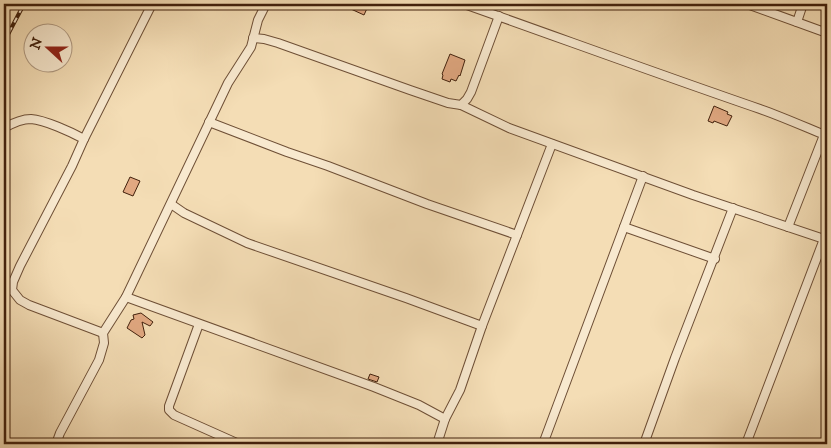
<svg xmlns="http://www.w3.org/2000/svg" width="831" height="448" font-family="'IM FELL DW Pica',serif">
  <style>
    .building { fill: #e1a881; stroke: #41200c }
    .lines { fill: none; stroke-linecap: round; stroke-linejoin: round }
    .minor-casing { stroke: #6e4f36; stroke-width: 10 }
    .minor { stroke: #f8e9cf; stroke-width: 8 }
    .rail-casing { stroke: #41200c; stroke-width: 4 }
    .rail { stroke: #f8e9cf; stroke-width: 2; stroke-dasharray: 5.5; stroke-linecap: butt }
  </style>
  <rect width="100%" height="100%" fill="#f4ddb5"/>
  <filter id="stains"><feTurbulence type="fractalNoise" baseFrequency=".004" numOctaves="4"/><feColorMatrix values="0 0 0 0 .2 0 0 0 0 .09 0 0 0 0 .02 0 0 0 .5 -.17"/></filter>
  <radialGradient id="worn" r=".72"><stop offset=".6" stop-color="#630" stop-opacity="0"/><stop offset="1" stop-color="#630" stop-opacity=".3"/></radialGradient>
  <g class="building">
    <path d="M340 4H369L364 15Z"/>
    <path d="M450 54 465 60 460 76 459 75 456 81 451 79 450 82 442 79 443 75 442 74Z"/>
    <path d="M714 106 728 112 727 114 732 116 727 126 714 121 713 123 708 121Z"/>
    <path d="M130 177 140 181 133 196 123 192Z"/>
    <path d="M141 313 153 322 150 326 142 322 145 335 142 338 127 328 131 320 134 319 133 315Z"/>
    <path d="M370 374 379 377 377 382 368 379Z"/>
  </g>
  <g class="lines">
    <g class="minor-casing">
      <g id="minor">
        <path d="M464 4C563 39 661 75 760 109 783 117 805 127 827 136"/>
        <path d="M747 4 827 33"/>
        <path d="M797 22 803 4"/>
        <path d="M253 38 264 39 278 43 410 90 448 103 461 105 467 99 471 92 499 16"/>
        <path d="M461 105 509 128 693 195 827 240"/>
        <path d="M209 122 287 152 328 166 427 204 517 235"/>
        <path d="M4 128C11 124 22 119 31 119 45 120 71 132 84 139L72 166 20 266 13 282 12 290 20 300 29 305 103 333"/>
        <path d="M84 139 152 4"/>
        <path d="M171 204 184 213 247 243 406 298 482 326"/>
        <path d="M624 227 715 259"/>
        <path d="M788 227 824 135"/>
        <path d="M126 297 374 387 419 405 445 419"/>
        <path d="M199 324 169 406V410L174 415 239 444"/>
        <path d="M56 444 60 433 99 360 104 343 103 333 126 297 228 83 251 47 258 20 266 4"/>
        <path d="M437 444 445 419 460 390 482 326 552 144"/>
        <path d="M543 444 643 176"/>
        <path d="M644 444 675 358 733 208"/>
        <path d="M746 444 824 239"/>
      </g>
    </g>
    <use href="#minor" class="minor"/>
    <g class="rail-casing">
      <path id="rail" d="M4 42 24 4"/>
    </g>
    <use href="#rail" class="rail"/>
  </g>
  <rect width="831" height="448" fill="none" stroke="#f4ddb5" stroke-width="20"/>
  <rect x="5" y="5" width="821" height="438" fill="none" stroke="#41200c" stroke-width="2.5"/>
  <rect x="10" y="10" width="811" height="428" fill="none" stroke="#41200c"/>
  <g transform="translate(48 48) rotate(291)"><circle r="24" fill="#f8e9cf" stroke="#af9981"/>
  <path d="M0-4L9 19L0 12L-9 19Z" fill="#8f2418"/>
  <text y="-8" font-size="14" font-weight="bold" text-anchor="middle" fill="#41200c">N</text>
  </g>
  <rect width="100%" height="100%" filter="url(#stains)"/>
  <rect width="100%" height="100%" fill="url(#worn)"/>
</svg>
